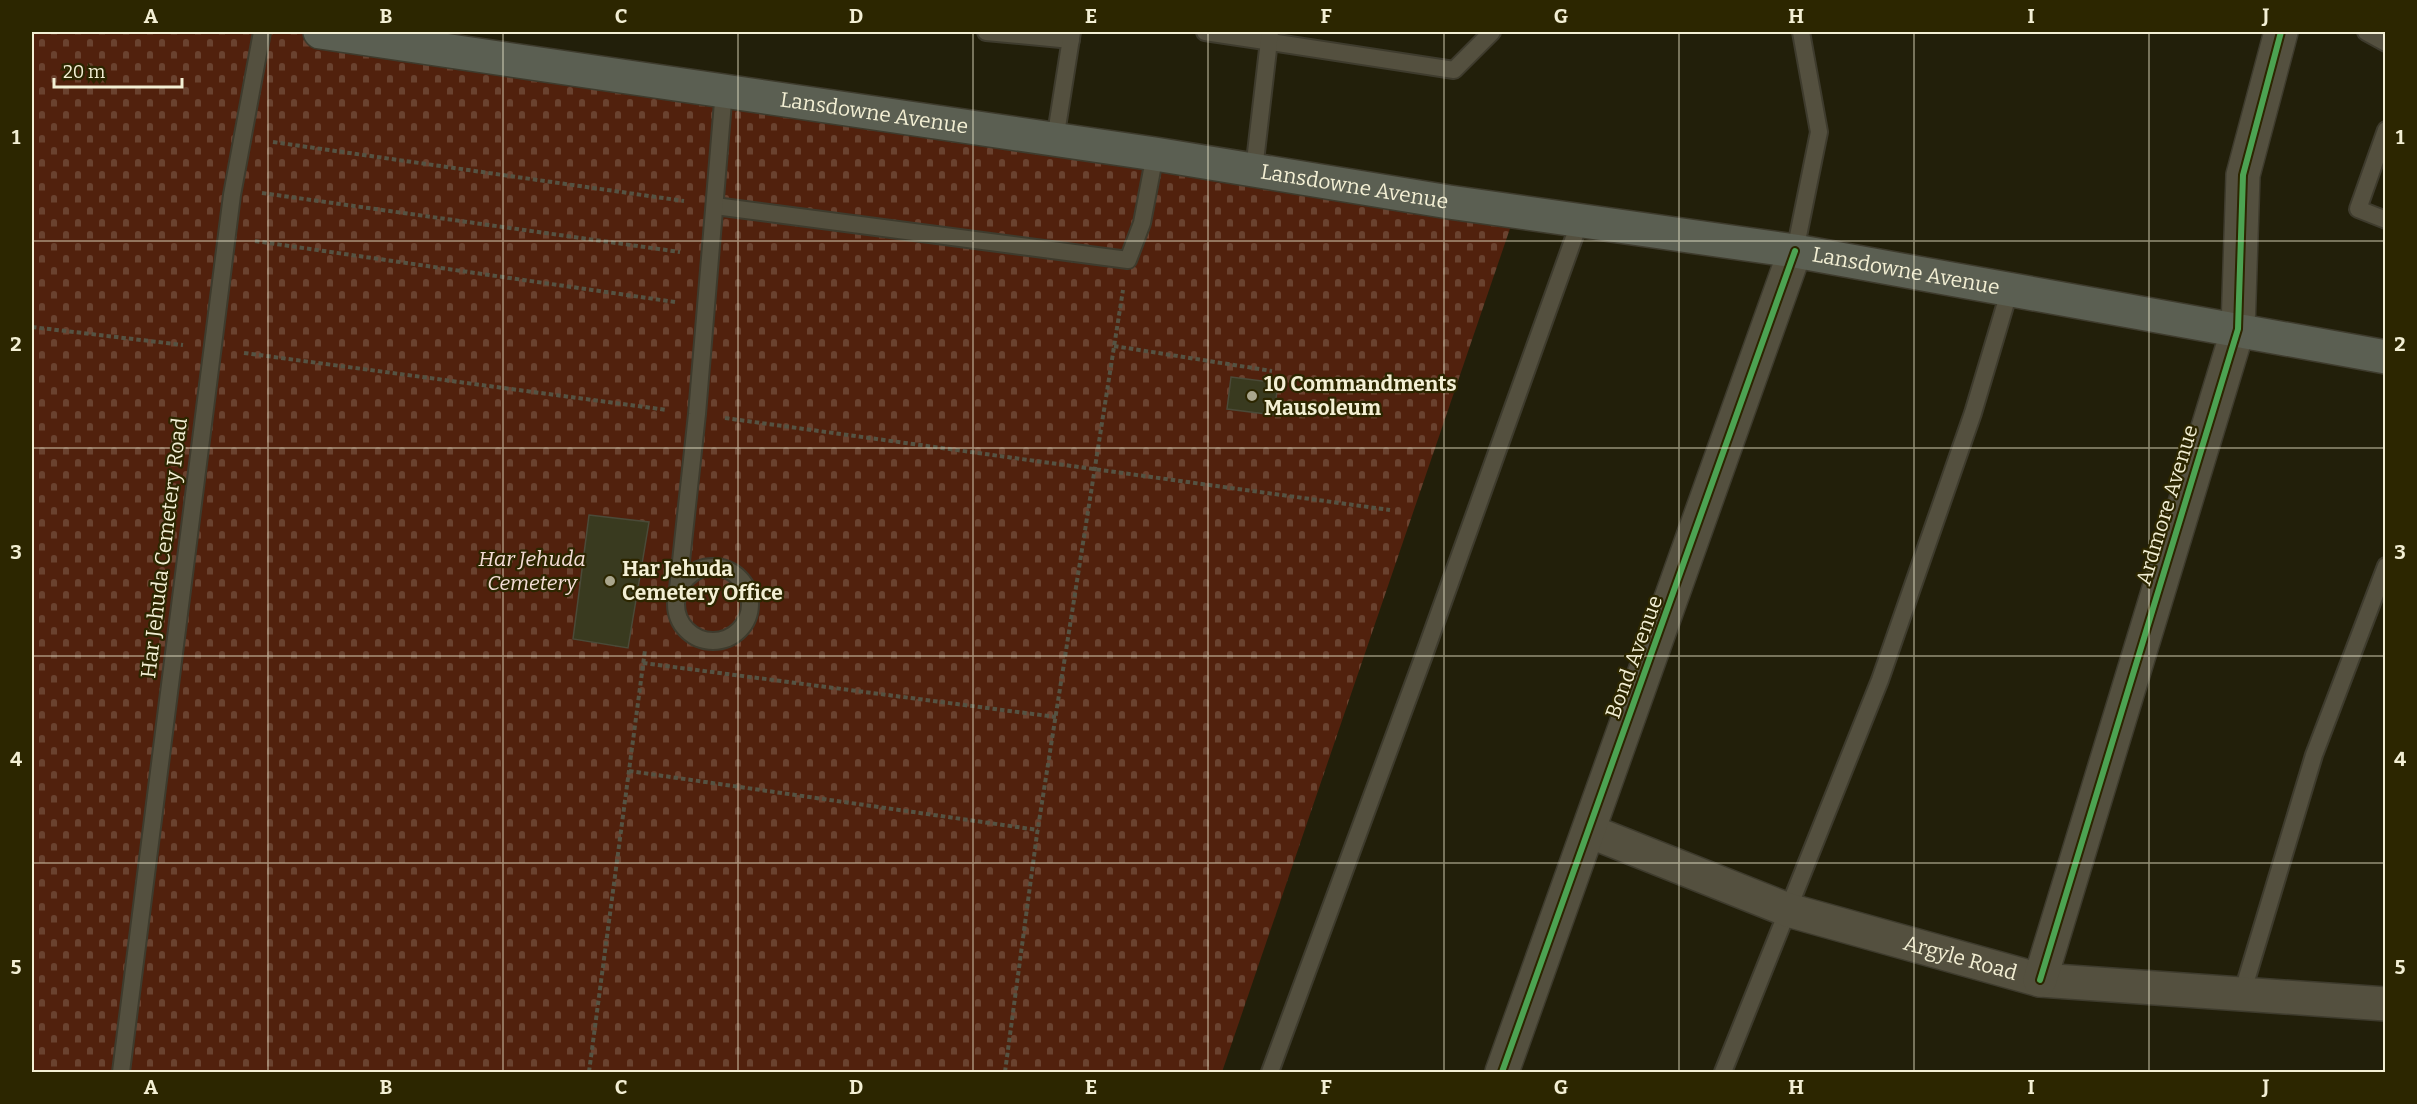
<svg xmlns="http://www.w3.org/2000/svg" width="2417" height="1104" font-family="Bitter,serif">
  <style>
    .cemetery { fill: url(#cemetery-stones) }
    .building { fill: #393a1f; stroke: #4a4a38; stroke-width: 1.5 }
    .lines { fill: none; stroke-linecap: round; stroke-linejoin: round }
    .lane-casing { stroke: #3e3b2d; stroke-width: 20 }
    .street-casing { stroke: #3e3b2d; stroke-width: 36 }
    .primary-casing { stroke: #3e3b2d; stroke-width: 36 }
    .path { stroke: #555343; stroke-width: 4; stroke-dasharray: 4.5 3; stroke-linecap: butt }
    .lane { stroke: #54503f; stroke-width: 16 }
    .street { stroke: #54503f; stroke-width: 33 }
    .primary { stroke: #5b5f52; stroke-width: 33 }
    .cycleway-casing { stroke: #2c2600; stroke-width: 10 }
    .cycleway { stroke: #4ca352; stroke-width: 6 }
    .grid { fill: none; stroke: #f3efd4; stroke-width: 1.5; stroke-opacity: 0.55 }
    .poi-dot { fill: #aaa68d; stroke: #2c2600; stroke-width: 2 }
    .labels { text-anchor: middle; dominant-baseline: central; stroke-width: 4.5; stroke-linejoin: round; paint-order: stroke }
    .street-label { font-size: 21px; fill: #f3efd4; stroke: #2c2600 }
    .poi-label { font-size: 21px; font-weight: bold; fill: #f3efd4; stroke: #2c2600; text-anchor: start }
    .park-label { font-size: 21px; font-style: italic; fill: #f5ded7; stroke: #2c2600 }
    .neatline { fill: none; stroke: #f3efd4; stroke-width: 2 }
    .grid-label { font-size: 20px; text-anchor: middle; font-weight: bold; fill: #f3efd4 }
  </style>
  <defs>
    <pattern id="cemetery-stones" width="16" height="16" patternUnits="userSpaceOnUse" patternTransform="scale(1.5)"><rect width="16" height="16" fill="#51210d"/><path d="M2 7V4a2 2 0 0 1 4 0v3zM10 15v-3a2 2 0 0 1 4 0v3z" fill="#6a422f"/></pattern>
  </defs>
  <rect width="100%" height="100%" fill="#221f0a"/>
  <path class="cemetery" d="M32 32H310L1516 211 1222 1072H32Z"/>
  <g class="building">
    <path d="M1231 377 1278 383 1274 415 1227 409Z"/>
    <path d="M589 515 649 522 628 648 573 639Z"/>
  </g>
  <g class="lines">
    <g class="lane-casing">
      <g id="lane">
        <path d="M986 32 1071 40"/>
        <path d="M1205 32 1454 70 1492 32"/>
        <path d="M2366 32 2386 43"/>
        <path d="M2386 130 2358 209 2386 220"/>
        <path d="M1055 140 1072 32"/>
        <path d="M1254 170 1270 32"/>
        <path d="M715 206 1128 260 1142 223 1155 154"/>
        <path d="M1795 251 1819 132 1801 32"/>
        <circle cx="713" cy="604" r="37"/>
        <path d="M677 598 697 414 724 90"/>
        <path d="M2242 994 2314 755 2386 566"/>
        <path d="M121 1072 232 195 262 32"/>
        <path d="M1270 1072 1423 658 1580 221"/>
        <path d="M1723 1072 1880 680 1973 413 2010 289"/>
      </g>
    </g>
    <g class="street-casing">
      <g id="street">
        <path id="s1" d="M1589 831 1788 910 2040 980 2386 1004"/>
        <path d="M2040 980 2238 329 2243 175 2281 32"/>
        <path d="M1502 1072 1795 251"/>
      </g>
    </g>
    <g class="primary-casing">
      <g id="primary">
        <path id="s2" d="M320 32 1155 154 1449 202 1795 251 2386 357"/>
      </g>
    </g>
    <g class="path">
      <path d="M273 142 684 201"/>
      <path d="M262 193 680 252"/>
      <path d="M255 241 675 302"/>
      <path d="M32 327 183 345"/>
      <path d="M1114 346 1272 371"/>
      <path d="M244 353 667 410"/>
      <path d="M725 418 1390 510"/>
      <path d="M643 663 1056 717"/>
      <path d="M629 771 1038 830"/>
      <path d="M589 1072 645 650"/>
      <path d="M1005 1072 1037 834 1123 290"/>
    </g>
    <use href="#lane" class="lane"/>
    <use href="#street" class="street"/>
    <use href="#primary" class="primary"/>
    <g class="cycleway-casing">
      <g id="cycleway">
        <path d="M2040 980 2238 329 2243 175 2281 32"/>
        <path d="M1502 1072 1795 251"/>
      </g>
    </g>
    <use href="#cycleway" class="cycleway"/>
  </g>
  <path class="grid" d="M268 32V1072M503 32V1072M738 32V1072M973 32V1072M1208 32V1072M1444 32V1072M1679 32V1072M1914 32V1072M2149 32V1072M32 241H2386M32 448H2386M32 656H2386M32 863H2386"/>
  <g class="poi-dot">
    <circle cx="1252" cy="396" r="6"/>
    <circle cx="610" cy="581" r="6"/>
  </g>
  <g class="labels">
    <g class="street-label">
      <text stroke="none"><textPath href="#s2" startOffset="560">Lansdowne Avenue</textPath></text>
      <text stroke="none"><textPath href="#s2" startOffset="1046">Lansdowne Avenue</textPath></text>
      <text stroke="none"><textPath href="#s2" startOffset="1604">Lansdowne Avenue</textPath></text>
      <text transform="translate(2167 505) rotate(-73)">Ardmore Avenue</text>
      <text transform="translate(164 548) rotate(-83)">Har Jehuda Cemetery Road</text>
      <text transform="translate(1634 657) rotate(-70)">Bond Avenue</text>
      <text stroke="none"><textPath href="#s1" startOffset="393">Argyle Road</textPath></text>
    </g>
    <g class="poi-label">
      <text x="1264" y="384">10 Commandments<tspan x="1264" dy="24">Mausoleum</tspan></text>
      <text x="622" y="569">Har Jehuda<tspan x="622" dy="24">Cemetery Office</tspan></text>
    </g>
    <g class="park-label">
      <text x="532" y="559">Har Jehuda<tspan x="532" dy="24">Cemetery</tspan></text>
    </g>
  </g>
  <rect width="2417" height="1104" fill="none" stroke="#2c2600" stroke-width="66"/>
  <path d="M54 78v9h128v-9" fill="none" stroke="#f3efd4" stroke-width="3"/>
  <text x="63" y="78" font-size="18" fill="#f3efd4" stroke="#2c2600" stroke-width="4.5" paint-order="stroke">20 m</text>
  <rect x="33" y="33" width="2351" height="1038" class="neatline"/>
  <g class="grid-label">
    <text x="151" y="23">A</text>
    <text x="386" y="23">B</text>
    <text x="621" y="23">C</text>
    <text x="856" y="23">D</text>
    <text x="1091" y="23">E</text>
    <text x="1326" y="23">F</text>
    <text x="1561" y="23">G</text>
    <text x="1796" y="23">H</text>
    <text x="2031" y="23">I</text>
    <text x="2266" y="23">J</text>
    <text x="16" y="144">1</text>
    <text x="2400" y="144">1</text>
    <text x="16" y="351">2</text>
    <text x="2400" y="351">2</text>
    <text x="16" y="559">3</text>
    <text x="2400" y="559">3</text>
    <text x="16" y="766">4</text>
    <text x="2400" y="766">4</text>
    <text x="16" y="974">5</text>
    <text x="2400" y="974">5</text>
    <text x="151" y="1094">A</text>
    <text x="386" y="1094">B</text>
    <text x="621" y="1094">C</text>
    <text x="856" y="1094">D</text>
    <text x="1091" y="1094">E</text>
    <text x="1326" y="1094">F</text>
    <text x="1561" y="1094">G</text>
    <text x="1796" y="1094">H</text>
    <text x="2031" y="1094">I</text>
    <text x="2266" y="1094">J</text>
  </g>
</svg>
